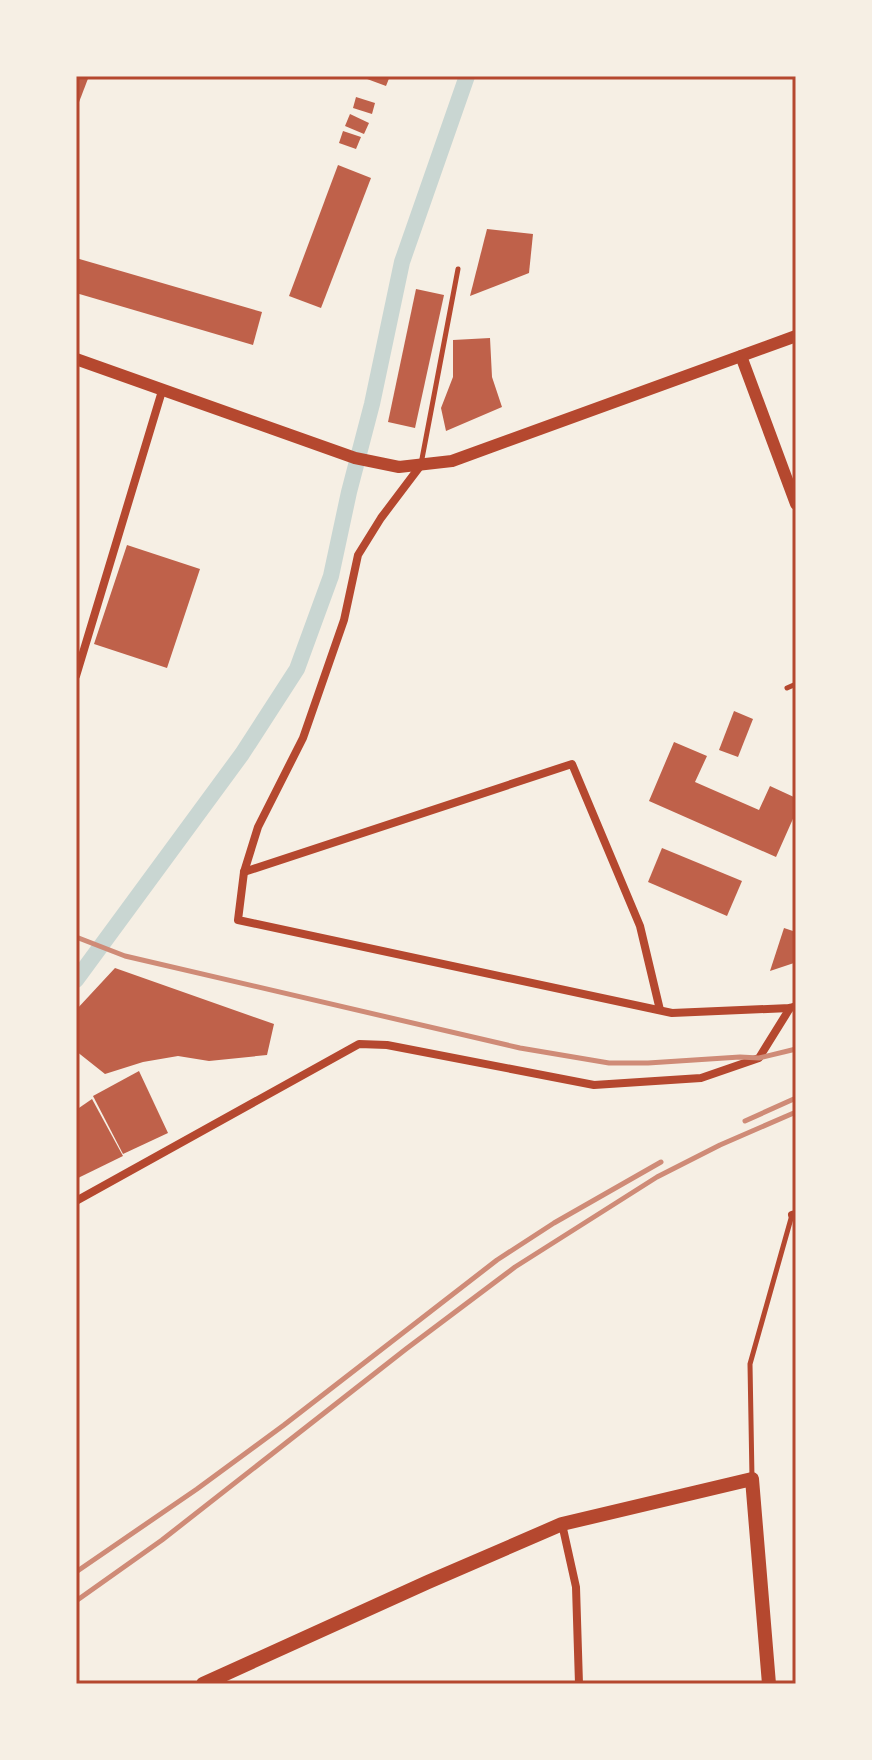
<svg xmlns="http://www.w3.org/2000/svg" width="872" height="1760" font-family="'DejaVu Sans',sans-serif">
  <style>
    .lines { fill: none; stroke-linecap: round; stroke-linejoin: round }
    .canal { stroke: #c9d6d2; stroke-width: 16 }
    .building { fill: #bf614a }
    .service { stroke: #b5482f; stroke-width: 5 }
    .minor { stroke: #b5482f; stroke-width: 8 }
    .tertiary { stroke: #b5482f; stroke-width: 12 }
    .secondary { stroke: #b5482f; stroke-width: 14 }
    .rail { stroke: #cf8b77; stroke-width: 5 }
    .neatline { fill: none; stroke: #b5482f; stroke-width: 3 }
  </style>
  <rect width="100%" height="100%" fill="#f6efe4"/>
  <g class="lines">
    <path class="canal" d="M76 980 242 754 297 669 331 576 349 492 372 404 402 262 467 76"/>
  </g>
  <g class="building">
    <path d="M76 76H89L76 110Z"/>
    <path d="M359 76H390L386 86Z"/>
    <path d="M356 97 375 103 372 114 353 108Z"/>
    <path d="M350 114 369 123 364 134 345 126Z"/>
    <path d="M343 131 361 137 356 149 339 143Z"/>
    <path d="M338 165 371 178 321 308 289 296Z"/>
    <path d="M487 229 533 234 529 273 470 296Z"/>
    <path d="M76 258 262 312 253 345 76 293Z"/>
    <path d="M416 289 444 295 415 428 388 422Z"/>
    <path d="M490 338 492 377 502 407 446 431 441 408 453 377V340Z"/>
    <path d="M127 545 200 569 167 668 94 644Z"/>
    <path d="M734 711 753 719 738 757 719 750Z"/>
    <path d="M674 742 707 756 695 782 759 810 770 786 796 798V812L776 857 649 801Z"/>
    <path d="M662 848 742 881 727 916 648 882Z"/>
    <path d="M784 928 796 932V957L794 963 770 971Z"/>
    <path d="M115 968 274 1024 267 1055 209 1061 178 1056 143 1062 105 1074 76 1051V1010Z"/>
    <path d="M139 1071 168 1133 123 1154 93 1096Z"/>
    <path d="M92 1099 123 1156 76 1179V1110Z"/>
  </g>
  <g class="lines">
    <g class="service">
      <path d="M421 464 458 269"/>
      <path d="M787 688 796 684"/>
      <path d="M752 1478 750 1364 792 1215"/>
    </g>
    <g class="minor">
      <path d="M421 465 381 518 358 555 344 620 303 738 258 827 244 872 238 920 672 1013 790 1008 796 1006"/>
      <path d="M76 676 162 391"/>
      <path d="M244 872 572 764 640 926 660 1010"/>
      <path d="M76 1201 359 1044 387 1045 594 1085 701 1078 759 1058 790 1008"/>
      <path d="M792 1215 796 1214"/>
      <path d="M562 1524 576 1587 579 1684"/>
    </g>
    <g class="tertiary">
      <path d="M741 356 796 504"/>
      <path d="M76 359 355 458 399 467 452 461 796 336"/>
    </g>
    <path class="secondary" d="M203 1684 428 1582 562 1524 752 1479 769 1684"/>
    <g class="rail">
      <path d="M76 937 125 956 520 1048 609 1063H648L740 1057 759 1058 796 1049"/>
      <path d="M745 1121 796 1098"/>
      <path d="M76 1572 197 1489 284 1425 497 1260 554 1223 661 1162"/>
      <path d="M76 1601 162 1540 406 1349 515 1267 657 1177 720 1145 796 1112"/>
    </g>
  </g>
  <rect width="872" height="1760" fill="none" stroke="#f6efe4" stroke-width="156"/>
  <rect x="78" y="78" width="716" height="1604" class="neatline"/>
</svg>
